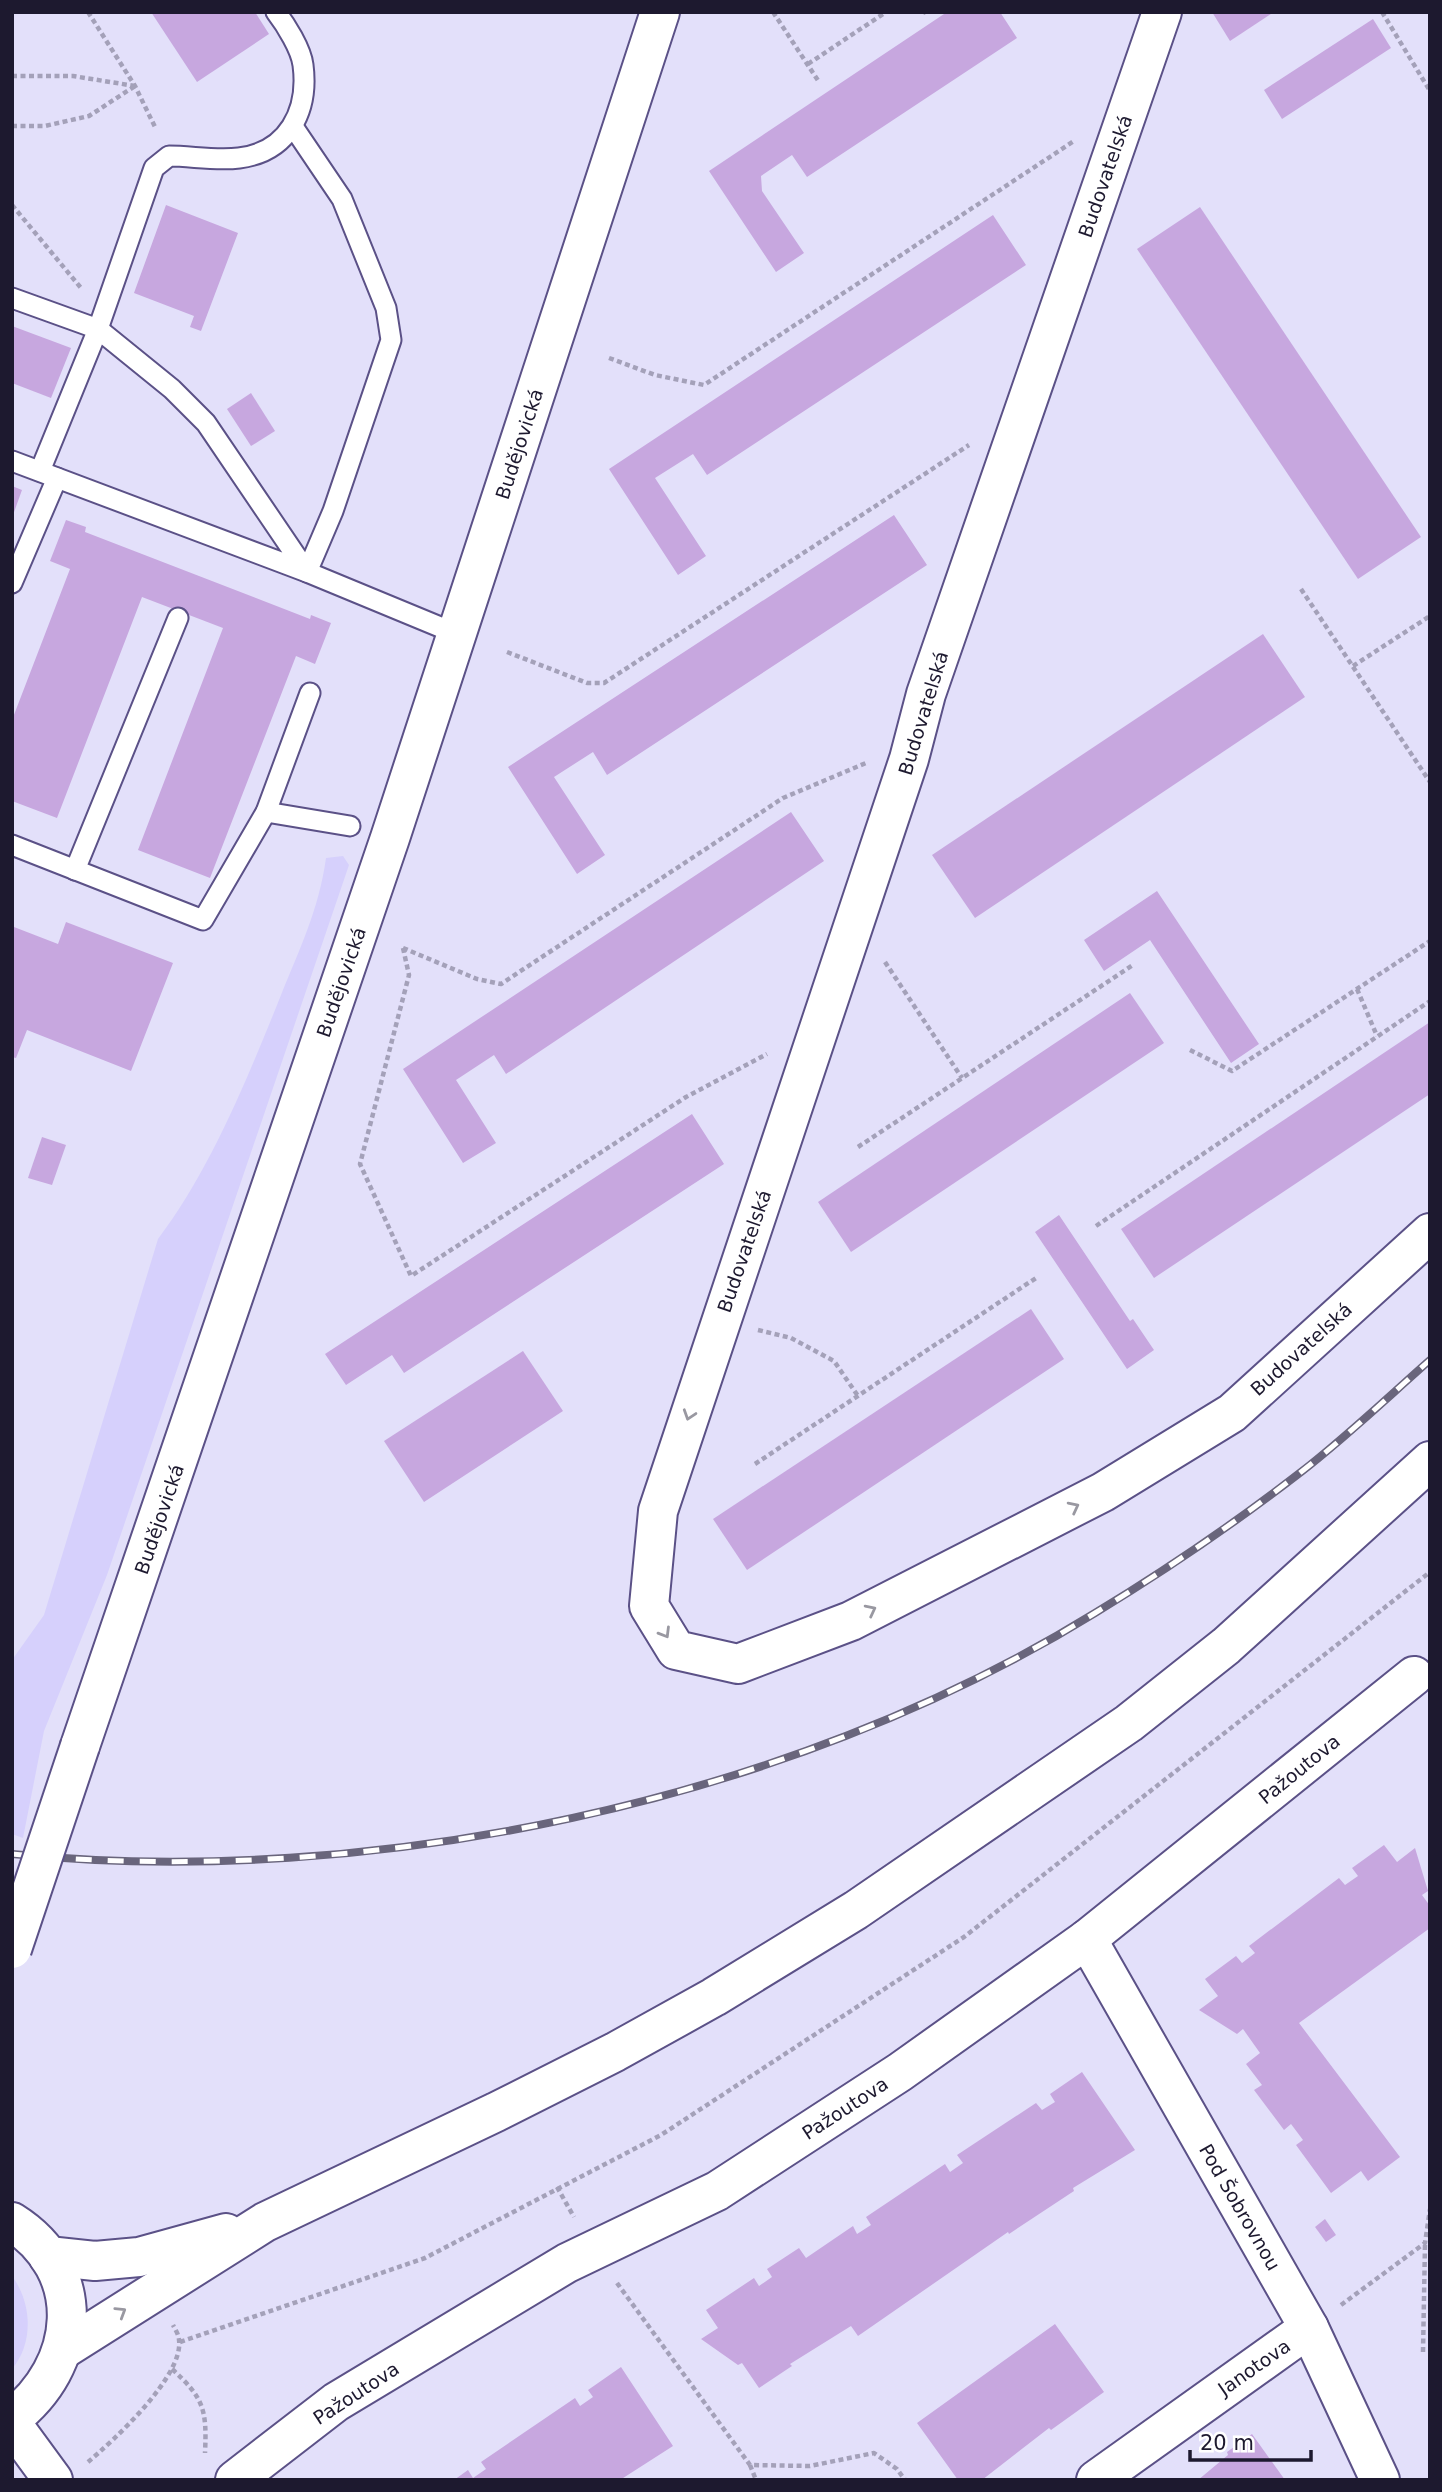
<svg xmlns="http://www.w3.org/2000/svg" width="1442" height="2492" font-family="'DejaVu Sans',sans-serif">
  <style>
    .green { fill: #d6d0fc }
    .building { fill: #c7a7df }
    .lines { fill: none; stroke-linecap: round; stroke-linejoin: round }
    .lane-casing { stroke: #5b5187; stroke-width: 23 }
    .street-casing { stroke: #5b5187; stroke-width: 42 }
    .secondary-casing { stroke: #5b5187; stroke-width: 42 }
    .primary-casing { stroke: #5b5187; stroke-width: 42 }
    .path { stroke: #a4a1b9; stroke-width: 4.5; stroke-dasharray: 5 3.5; stroke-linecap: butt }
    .lane { stroke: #fff; stroke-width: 19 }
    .street { stroke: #fff; stroke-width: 38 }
    .secondary { stroke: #fff; stroke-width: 38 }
    .primary { stroke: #fff; stroke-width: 38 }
    .rail-casing { stroke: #69657c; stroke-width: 8 }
    .rail { stroke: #fff; stroke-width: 5; stroke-dasharray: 16; stroke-linecap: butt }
    .secondary-bridge-casing { stroke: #5b5187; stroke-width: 42; stroke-linecap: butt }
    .secondary-bridge { stroke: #fff; stroke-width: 38 }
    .oneway { stroke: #9998a1 }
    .labels { text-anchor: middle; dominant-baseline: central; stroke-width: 5; stroke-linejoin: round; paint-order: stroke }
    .street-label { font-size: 19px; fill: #1d192f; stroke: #fff }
  </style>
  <rect width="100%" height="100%" fill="#e3e0fa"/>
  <g class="green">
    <path d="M343 856 349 865 107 1575 44 1731 23 1838 12 1834V1660L44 1615 158 1239C210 1171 249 1075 281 995 300 948 319 909 326 858Z"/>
    <path d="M12 2276C32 2303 34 2343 12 2369Z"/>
  </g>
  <g class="building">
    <path d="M151 12H255L269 34 197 82Z"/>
    <path d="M947 12H1000L1017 38 807 177 792 155 761 176 762 191 804 253 776 272 709 171Z"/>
    <path d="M1212 12H1274L1230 41Z"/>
    <path d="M1373 19 1391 48 1282 119 1264 90Z"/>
    <path d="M166 205 238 233 201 331 190 327 194 316 134 293Z"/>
    <path d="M1200 207 1421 537 1358 579 1137 249Z"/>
    <path d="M993 215 1026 265 707 475 693 454 655 478 706 556 678 575 609 469Z"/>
    <path d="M12 326 71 348 51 398 12 383Z"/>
    <path d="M251 393 275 431 251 446 227 409Z"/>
    <path d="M12 486 22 490 13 515H12Z"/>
    <path d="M894 515 927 565 607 775 593 752 554 777 605 855 577 874 508 767Z"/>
    <path d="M66 520 86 527 85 532 310 619 311 615 331 623 315 664 296 656 210 878 138 850 223 628 142 597 57 818 12 801V720L70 569 50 561Z"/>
    <path d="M1263 634 1305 697 975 918 932 855Z"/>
    <path d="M791 812 824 861 506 1074 494 1055 456 1080 496 1143 463 1163 403 1069Z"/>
    <path d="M1157 891 1259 1044 1231 1063 1150 940 1104 971 1084 940Z"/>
    <path d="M66 922 173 963 131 1071 27 1030 16 1058 12 1057V932L14 927 58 944Z"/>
    <path d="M1130 993 1164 1043 851 1252 818 1202Z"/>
    <path d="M1430 1022V1094L1154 1278 1121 1229Z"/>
    <path d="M692 1114 724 1164 404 1373 392 1355 346 1385 325 1354Z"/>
    <path d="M42 1137 66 1145 52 1185 28 1178Z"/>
    <path d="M1059 1215 1130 1321 1133 1319 1154 1350 1127 1369 1035 1232Z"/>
    <path d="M1031 1309 1064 1359 747 1570 713 1519Z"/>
    <path d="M523 1351 563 1411 424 1502 384 1441Z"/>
    <path d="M1384 1845 1397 1862 1415 1848 1428 1891 1422 1895 1430 1906V1928L1299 2023 1400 2157 1368 2181 1361 2171 1331 2193 1296 2145 1303 2140 1291 2124 1284 2130 1254 2090 1262 2085 1246 2064 1260 2053 1243 2029 1237 2034 1199 2010 1218 1996 1205 1979 1236 1956 1242 1963 1255 1953 1249 1946 1339 1878 1345 1885 1358 1876 1352 1868Z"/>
    <path d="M1082 2072 1135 2150 1073 2188 1074 2191 1009 2234 1008 2232 858 2336 851 2326 790 2364 792 2366 759 2388 742 2363 738 2365 701 2339 718 2328 706 2310 754 2278 759 2286 772 2277 767 2269 799 2248 806 2258 853 2226 857 2234 871 2225 866 2217 945 2164 950 2172 963 2163 957 2155 1036 2103 1042 2110 1055 2102 1050 2094Z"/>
    <path d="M1325 2219 1336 2235 1326 2242 1315 2227Z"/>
    <path d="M1055 2324 1104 2392 1051 2430 1049 2428 982 2480H958L917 2423Z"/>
    <path d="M621 2367 673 2446 620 2480H454L468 2470 473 2478 486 2469 481 2462 575 2398 580 2406 593 2397 588 2390Z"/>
    <path d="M1252 2434 1285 2480H1198L1228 2455 1227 2452Z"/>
  </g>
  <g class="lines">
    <g class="lane-casing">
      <g id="lane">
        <path d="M294 128 342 199 386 308 391 340 333 511 307 572 457 634"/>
        <path d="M12 298 98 329 172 389 206 423 307 572 12 461"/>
        <path d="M40 471 98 329 154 168 169 156C191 156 216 161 239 158 288 152 309 111 303 65 301 49 286 25 276 12"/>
        <path d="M12 583 57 478"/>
        <path d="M266 812 350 826"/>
        <path d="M12 845 203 920 266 812 310 693"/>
        <path d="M75 870 178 618"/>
      </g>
    </g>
    <g class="street-casing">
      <g id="street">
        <path d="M1162 12 926 694 909 759 658 1511 649 1606 676 1650 738 1664 851 1621 1103 1492 1232 1413 1430 1233"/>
        <path d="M1087 1939 1309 2328 1380 2480"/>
        <path d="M12 2424 53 2480"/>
        <path d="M235 2480 336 2402 567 2263 717 2191 900 2072 1087 1939 1414 1676"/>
        <path d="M1096 2480 1309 2328"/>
      </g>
    </g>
    <g class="secondary-casing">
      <path id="secondary" d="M80 1746 390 838 660 12"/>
    </g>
    <g class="primary-casing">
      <g id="primary">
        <path d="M12 2222C90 2271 80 2366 12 2418"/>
        <path d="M48 2256 95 2261 139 2257 226 2233"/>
        <path d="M64 2349 265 2222 496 2112 615 2052 714 1997 856 1910 1129 1723 1226 1646 1430 1461"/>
      </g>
    </g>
    <g class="path">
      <path d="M88 12 135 86 156 129"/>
      <path d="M773 12 819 82"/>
      <path d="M925 12 926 14"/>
      <path d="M1382 12 1430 91"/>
      <path d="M808 64 886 12"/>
      <path d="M12 76H73L135 86"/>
      <path d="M12 126H45L89 116 135 86"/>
      <path d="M12 205 81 288"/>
      <path d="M609 358 655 375 704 385 1074 141"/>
      <path d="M1301 589 1430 782"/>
      <path d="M507 652 587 683H604L969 445"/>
      <path d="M1353 666 1430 616"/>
      <path d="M403 948 409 975 360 1164 411 1276 686 1097 767 1054"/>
      <path d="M403 948 477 979 501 984 783 798 866 763"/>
      <path d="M885 962 962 1078"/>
      <path d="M1357 989 1377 1036"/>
      <path d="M1190 1050 1232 1071 1430 941"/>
      <path d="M858 1147 1133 965"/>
      <path d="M1096 1226 1430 1001"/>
      <path d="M758 1330 791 1338 834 1361 858 1396"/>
      <path d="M755 1464 1036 1278"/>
      <path d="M557 2187 574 2217"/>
      <path d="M617 2283 750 2465 810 2466 874 2453 897 2469 905 2480"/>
      <path d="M1341 2305 1425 2243 1430 2209"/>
      <path d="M180 2342 425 2258 661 2135 964 1937 1430 1572"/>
      <path d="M1423 2352 1425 2244"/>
      <path d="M172 2369C204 2398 207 2410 205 2453"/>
      <path d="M88 2462C113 2441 184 2376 179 2340 179 2335 175 2329 173 2325"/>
      <path d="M750 2465 756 2480"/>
    </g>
    <use href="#lane" class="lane"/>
    <use href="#street" class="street"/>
    <use href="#secondary" class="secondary"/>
    <use href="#primary" class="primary"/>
    <g class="rail-casing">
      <path id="rail" d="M12 1854C371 1889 787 1803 1095 1613 1166 1570 1235 1523 1301 1472 1345 1438 1387 1398 1430 1360"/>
    </g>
    <use href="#rail" class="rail"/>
    <g class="secondary-bridge-casing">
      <path id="secondary-bridge" d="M12 1949 80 1746"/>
    </g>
    <use href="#secondary-bridge" class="secondary-bridge"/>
  </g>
  <defs><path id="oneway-chevron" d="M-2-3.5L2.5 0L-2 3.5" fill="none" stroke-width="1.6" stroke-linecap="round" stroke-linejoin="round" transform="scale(1.75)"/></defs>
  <g class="oneway">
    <use href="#oneway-chevron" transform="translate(689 1415) rotate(108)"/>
    <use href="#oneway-chevron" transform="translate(1074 1507) rotate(-27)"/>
    <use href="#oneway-chevron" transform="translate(871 1610) rotate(-27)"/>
    <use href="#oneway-chevron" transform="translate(665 1633) rotate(59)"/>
    <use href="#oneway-chevron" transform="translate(121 2312) rotate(-32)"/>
  </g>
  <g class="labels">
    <g class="street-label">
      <text transform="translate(1105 176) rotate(-71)">Budovatelská</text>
      <text transform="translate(519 444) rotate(-72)">Budějovická</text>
      <text transform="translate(923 713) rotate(-73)">Budovatelská</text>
      <text transform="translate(341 982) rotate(-71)">Budějovická</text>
      <text transform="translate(744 1251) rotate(-71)">Budovatelská</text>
      <text transform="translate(1301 1349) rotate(-42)">Budovatelská</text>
      <text transform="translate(159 1519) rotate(-71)">Budějovická</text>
      <text transform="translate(1299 1769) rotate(-39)">Pažoutova</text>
      <text transform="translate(845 2108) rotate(-33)">Pažoutova</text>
      <text transform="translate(1240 2207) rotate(60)">Pod Šobrovnou</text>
      <text transform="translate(1254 2367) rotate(-35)">Janotova</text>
      <text transform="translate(356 2393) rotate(-33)">Pažoutova</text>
    </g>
  </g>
  <rect width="1442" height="2492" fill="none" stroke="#1d192f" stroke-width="28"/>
  <path d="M1190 2450v10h121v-10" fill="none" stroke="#1d192f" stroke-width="3.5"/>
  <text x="1200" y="2450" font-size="21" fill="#1d192f" stroke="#ffffff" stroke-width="5" paint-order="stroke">20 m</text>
</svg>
